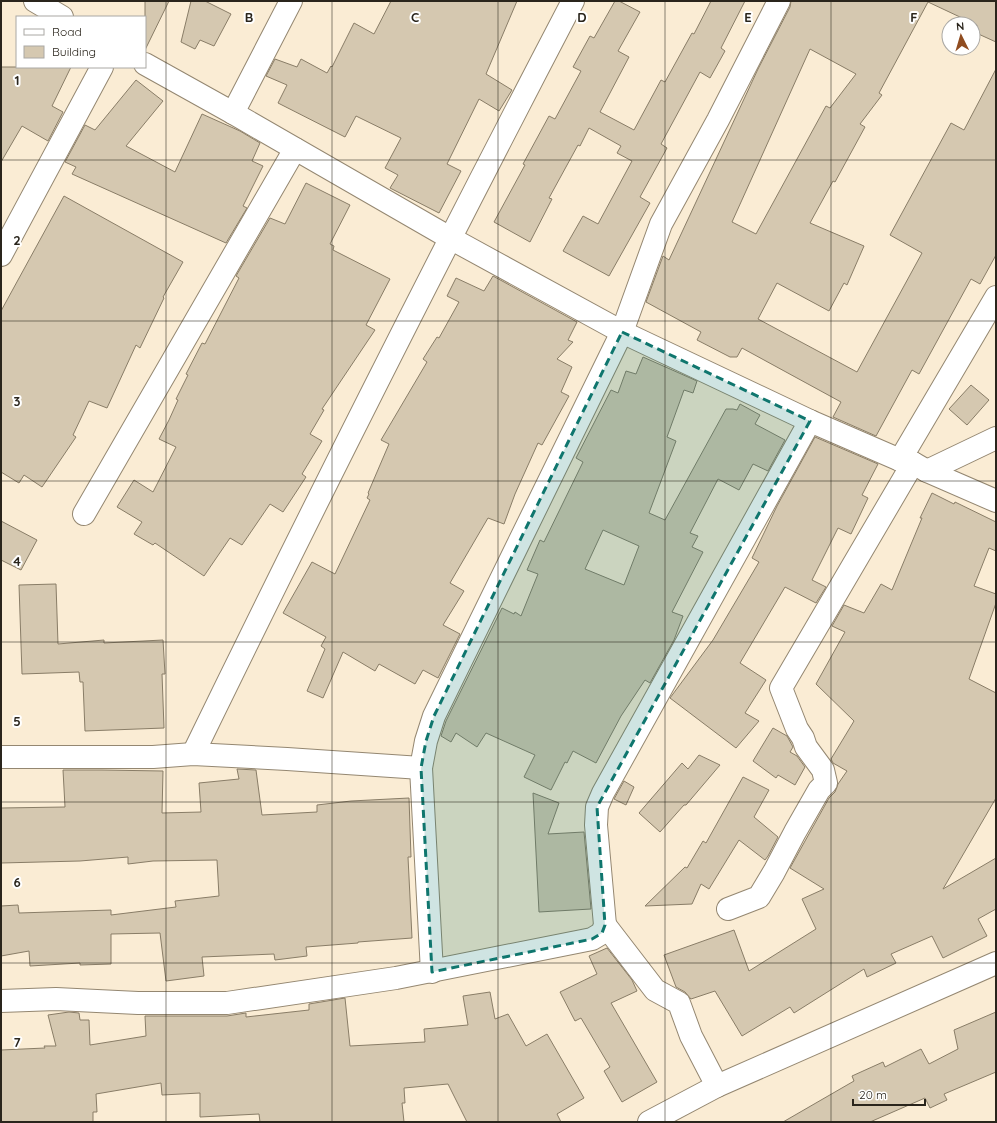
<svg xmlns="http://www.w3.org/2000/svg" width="997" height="1123" font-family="Quicksand,sans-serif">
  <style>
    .building { fill: #d5c8b0; stroke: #897d67; fill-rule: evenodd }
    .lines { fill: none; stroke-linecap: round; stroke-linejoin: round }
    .street-casing { stroke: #948771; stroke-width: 24 }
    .street { stroke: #fff; stroke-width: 22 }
    .marked { fill: #0f766e; fill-opacity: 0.2; stroke: #0f766e; stroke-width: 3; stroke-dasharray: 8 5; stroke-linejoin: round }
    .grid { fill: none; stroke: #2a251c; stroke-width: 1; stroke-opacity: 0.55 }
    .grid-label { font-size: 13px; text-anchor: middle; font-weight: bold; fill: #2a251c; stroke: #fff; stroke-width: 4; stroke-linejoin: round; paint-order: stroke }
  </style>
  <rect width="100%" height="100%" fill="#faecd4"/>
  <g class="building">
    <path d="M145 1H169L145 50Z"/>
    <path d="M191 1H205L231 14 214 46 200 40 195 49 181 42Z"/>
    <path d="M391 1H517L486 74 512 90 499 111 479 99 447 164 461 171 439 213 390 188 398 175 385 168 401 138 356 116 345 137 278 103 287 85 266 76 275 59 297 67 301 59 327 73 331 66 332 67 354 23 374 34Z"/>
    <path d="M615 1H619L640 12 618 51 629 57 600 112 634 130 661 80 665 82 692 33 694 34 711 1H745L721 48 725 51 710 78 700 72 661 144 667 148 640 197 650 203 609 276 563 251 583 216 598 224 632 161 617 153 621 146 589 128 580 146 578 145 549 198 552 199 530 242 494 222 525 165 523 164 549 116 555 119 581 71 573 67 590 36 594 38Z"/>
    <path d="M791 1H996V42L974 32 977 25 928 2 879 93 882 95 860 124 865 127 835 182 833 181 810 223 864 246 847 285 844 283 829 311 777 283 758 319 857 372 922 253 890 235 951 123 964 130 996 69V255L980 284 971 279 919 374 912 370 876 436 833 417 841 402 742 348 737 357H730L697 340 701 332 646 302 663 256 669 260 758 69 790 7ZM810 49 856 74 830 108 826 106 756 234 732 222Z"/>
    <path d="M1 67H71L52 106 63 112 48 141 22 126 1 162Z"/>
    <path d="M136 80 163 101 126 146 175 172 202 114 240 131 260 143 252 161 263 166 243 206 247 208 226 243 72 174 76 167 65 162 85 125 95 130Z"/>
    <path d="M306 183 350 205 330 244 334 246 333 250 390 279 366 325 375 330 322 409 324 410 310 434 322 441 302 474 306 477 283 512 270 504 242 545 230 538 204 576 155 543 153 545 134 534 142 522 117 507 134 480 153 492 176 447 159 439 169 420 178 400 176 399 188 375 186 374 202 343 205 344 239 278 236 276 270 218 285 224Z"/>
    <path d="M64 196 183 262 163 297 164 298 140 348 136 345 107 408 89 401 73 435 76 437 42 487 24 475 19 483 1 472V311Z"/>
    <path d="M493 276 577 322 568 340 573 342 557 359 572 367 561 392 569 396 542 445 538 443 515 494 504 524 488 518 450 583 464 591 443 625 460 634 438 678 423 670 415 684 379 664 375 671 343 652 323 698 307 691 325 649 321 646 326 637 283 613 312 562 335 574 370 500 367 498 369 494 368 493 389 444 381 440 427 362 423 359 437 337 439 338 459 302 447 296 456 278 484 291Z"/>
    <path d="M643 357 697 381 693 393 684 390 667 437 676 441 649 513 665 520 726 409H733L737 410 740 404 760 415 755 424 785 440 768 471 753 464 739 490 718 479 690 533 698 536 692 547 703 552 672 612 683 616 674 640 650 683 645 680 621 716 596 763 573 751 567 763 565 762 551 790 524 777 535 755 486 733 477 747 456 733 451 742 441 736 446 721 502 608 514 614 515 612 521 616 538 574 527 570 540 540 544 542 583 462 576 458 611 390 618 393 626 371 636 374ZM603 530 639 546 624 585 585 569Z"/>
    <path d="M971 385 989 400 967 425 949 409Z"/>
    <path d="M815 437 878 464 862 495 868 498 851 534 838 528 812 580 826 587 816 603 785 587 740 663 766 680 745 713 759 721 736 748 670 698 713 640 759 562 752 558 777 506Z"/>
    <path d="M932 493 954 504 955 502 996 522V551L989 548 974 586 996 594V603L969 679 996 693V798L943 889 996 858V909L978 919 987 936 943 958 932 936 891 954 896 963 867 977 864 969 794 1013 790 1007 742 1036 715 991 691 999 685 992 676 987 664 955 734 930 749 971 816 929 802 899 824 889 790 868 829 798 835 792 838 784 847 771 833 763 831 759 854 721 816 684 845 632 832 626 844 605 864 613 881 584 892 590 922 518H920Z"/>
    <path d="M1 521 37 540 21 570 1 560Z"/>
    <path d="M56 584 58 644 104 640V643L163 640 165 674H162L164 728 85 731 83 682H80L79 672 22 674 19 585Z"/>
    <path d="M773 728 787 736 793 747 790 752 797 756 805 767 795 785 778 775 776 778 753 761Z"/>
    <path d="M699 755 720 765 686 805H684L660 832 639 813 682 763 688 769Z"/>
    <path d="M237 769 256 770 262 815 317 812V805L351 801 409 798 411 857H408L412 938 358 942V943L306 947 307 956 275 960 274 954 202 957 204 976 166 981 160 933 111 934V964L80 965V963L30 966 29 951 1 956V906L18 905 19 913 111 910V915L176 907 175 901 219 896 217 860 153 861 128 864V857L80 861 1 863V808L65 807 63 770H102L163 771 162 813 201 812 199 783 239 779Z"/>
    <path d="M743 777 769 790 754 817 778 837 768 856 765 860 739 840 709 889 701 884 692 904 645 906 685 867 687 868 703 841 706 843Z"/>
    <path d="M624 781 634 787 626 805 614 799Z"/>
    <path d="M533 793 559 803 548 834 584 832 591 909 539 912Z"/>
    <path d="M607 948 632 980 637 991 611 1003 657 1082 622 1102 604 1071 610 1067 581 1018 575 1021 560 992 597 974 589 956Z"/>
    <path d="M490 992 495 1019 508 1014 526 1046 547 1034 584 1098 557 1114 561 1122H467L448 1084 404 1088 405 1103H402L404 1122H260L259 1114 200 1117V1093L162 1095 161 1083 96 1094 97 1112H93V1122H1V1050L45 1048 44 1046H56L48 1015 69 1012 79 1013 80 1020H89L90 1045 146 1036 145 1016H227L246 1013V1017L309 1010V1004L345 998 350 1046 425 1042 424 1029 468 1025 463 996Z"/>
    <path d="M996 1012V1072L944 1094 947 1100 930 1108 925 1098 870 1122H783L854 1081 852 1076 883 1062 885 1067 921 1049 929 1064 958 1049 954 1030Z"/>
  </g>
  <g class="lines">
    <g class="street-casing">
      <g id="street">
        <path d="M35 1 62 17"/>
        <path d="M145 64 233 113 450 238 622 332 810 421 900 460 913 463 927 471 996 501"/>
        <path d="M233 113 291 1"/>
        <path d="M1 255 102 67"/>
        <path d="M900 460 996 297"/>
        <path d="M927 471 996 438"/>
        <path d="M84 514 295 149"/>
        <path d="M193 754C316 501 443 250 573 1"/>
        <path d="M1 757H153L193 754 287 759 421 768 426 741 434 716 622 332 661 224 718 120 779 1"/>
        <path d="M421 768 432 972"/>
        <path d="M728 909 759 897 774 872 795 832 819 790 826 783 823 770 806 747 803 738 797 729 781 688 913 463"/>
        <path d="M605 925 655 990 679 1003 691 1036 717 1086"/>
        <path d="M1 1001 56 999 138 1003H227L396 978 592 939 602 933 605 925 596 825 597 807 603 793 810 421"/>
        <path d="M649 1122 717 1086 996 963"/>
      </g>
    </g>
    <use href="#street" class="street"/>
  </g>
  <path class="marked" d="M622 332 810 421 597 807 605 925 602 933 592 939 432 972 421 768 426 741 434 716Z"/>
  <path class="grid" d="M166 1V1122M332 1V1122M498 1V1122M665 1V1122M831 1V1122M1 160H996M1 321H996M1 481H996M1 642H996M1 802H996M1 963H996"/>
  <g class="grid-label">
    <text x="249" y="22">B</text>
    <text x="415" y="22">C</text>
    <text x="582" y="22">D</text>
    <text x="748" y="22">E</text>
    <text x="914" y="22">F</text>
    <text x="17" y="85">1</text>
    <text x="17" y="245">2</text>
    <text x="17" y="406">3</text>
    <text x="17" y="566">4</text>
    <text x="17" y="726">5</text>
    <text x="17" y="887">6</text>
    <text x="17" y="1047">7</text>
  </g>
  <rect width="997" height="1123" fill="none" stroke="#2a251c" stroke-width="4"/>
  <rect x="16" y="16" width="130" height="52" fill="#ffffff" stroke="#aaa8a4"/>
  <rect x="24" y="29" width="20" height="6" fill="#ffffff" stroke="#aaa8a4"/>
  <text x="52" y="36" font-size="12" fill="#2a251c">Road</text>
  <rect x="24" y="46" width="20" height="12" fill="#d5c8b0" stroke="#aaa8a4"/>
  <text x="52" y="56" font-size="12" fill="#2a251c">Building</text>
  <g transform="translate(961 36) rotate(355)"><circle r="19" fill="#ffffff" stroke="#aaa8a4"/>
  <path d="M0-3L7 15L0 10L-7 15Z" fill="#904c20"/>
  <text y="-6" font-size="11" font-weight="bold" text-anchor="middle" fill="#2a251c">N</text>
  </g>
  <path d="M853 1099v6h72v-6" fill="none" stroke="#2a251c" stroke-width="2"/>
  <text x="859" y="1099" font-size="12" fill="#2a251c" stroke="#ffffff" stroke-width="3" paint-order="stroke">20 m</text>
</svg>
